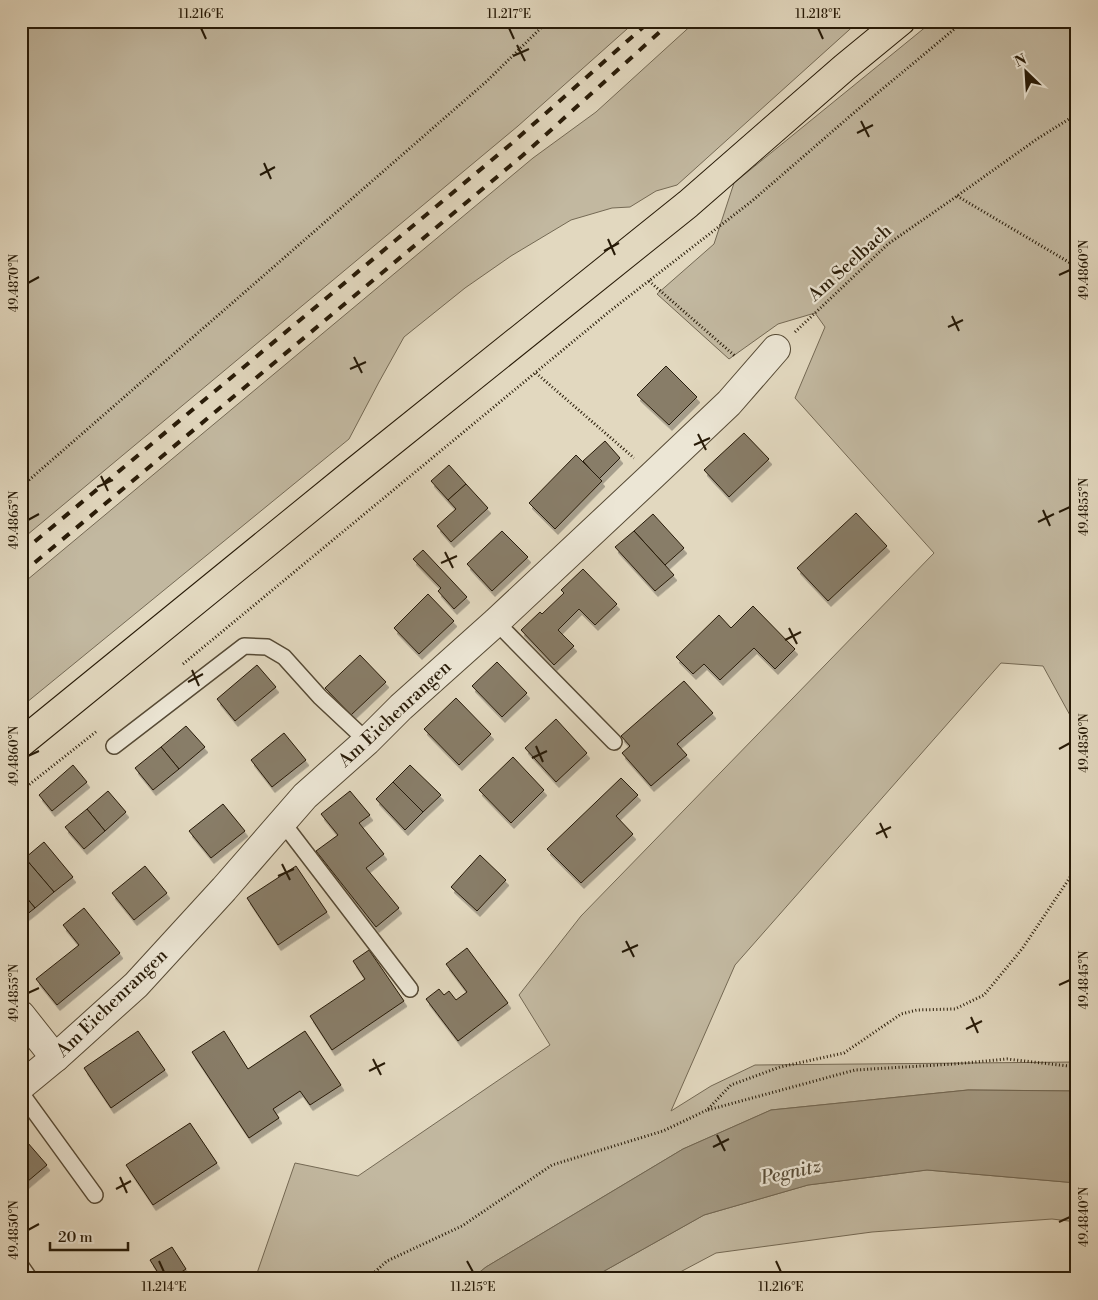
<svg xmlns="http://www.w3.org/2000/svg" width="1098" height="1300" font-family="'Libre Bodoni',serif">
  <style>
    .green { fill: #c2b8a0; stroke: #746954 }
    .water { fill: #a29780; stroke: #716550 }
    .building { fill: #887d67; stroke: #271a07; filter: url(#shadow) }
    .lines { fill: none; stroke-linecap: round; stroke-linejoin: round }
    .service-casing { stroke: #564a35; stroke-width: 18 }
    .minor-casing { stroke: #564a35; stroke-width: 30 }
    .primary-casing { stroke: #271a07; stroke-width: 30 }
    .path { stroke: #271a07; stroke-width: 3; stroke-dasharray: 1 2.5; stroke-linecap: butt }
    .service { stroke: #ece6d5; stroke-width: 15 }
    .minor { stroke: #ece6d5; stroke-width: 28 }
    .primary { stroke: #e2d8bf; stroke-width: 28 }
    .rail { stroke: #271a07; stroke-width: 4; stroke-dasharray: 9 9; stroke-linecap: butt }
    .ticks { fill: none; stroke: #271a07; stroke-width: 2 }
    .labels { text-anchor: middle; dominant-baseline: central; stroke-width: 4.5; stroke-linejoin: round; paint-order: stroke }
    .street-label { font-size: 18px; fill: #271a07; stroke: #ece6d5 }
    .water-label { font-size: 19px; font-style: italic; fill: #584c37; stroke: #ece6d5 }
    .neatline { fill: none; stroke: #271a07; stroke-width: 2 }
    .ticks-label { font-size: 12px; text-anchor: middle; fill: #271a07 }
  </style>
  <defs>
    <filter id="shadow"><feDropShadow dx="3" dy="5.5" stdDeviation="0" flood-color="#0004"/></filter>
  </defs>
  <rect width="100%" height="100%" fill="#e2d8bf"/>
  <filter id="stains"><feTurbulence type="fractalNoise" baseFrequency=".004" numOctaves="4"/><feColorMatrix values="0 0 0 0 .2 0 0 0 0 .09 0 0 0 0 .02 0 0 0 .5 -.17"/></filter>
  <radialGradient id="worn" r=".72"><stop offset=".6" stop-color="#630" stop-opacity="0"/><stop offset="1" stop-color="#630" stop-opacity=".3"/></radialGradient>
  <g class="green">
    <path d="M21 21H636L518 126 21 540Z"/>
    <path d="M696 21H859L677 185 656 191 630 207 612 208 571 220 511 256 465 288 404 337 379 382 349 439 21 707V585L533 158 596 112Z"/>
    <path d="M933 21H1077V728L1043 666 1001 663 735 965 671 1111 711 1086 755 1065 1077 1062V1091L968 1090 771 1110 683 1149 486 1267 471 1279H255L295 1163 358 1176 550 1045 519 995 581 916 934 553 795 398 825 327 815 313 778 324 729 359 657 294 714 244 734 183Z"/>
    <path d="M927 1170 1077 1183V1222L1052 1219 872 1232 716 1253 667 1279H590L704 1215 808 1185Z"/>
  </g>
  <path class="water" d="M968 1090 1077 1091V1183L927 1170 808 1185 704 1215 590 1279H471L486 1267 683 1149 771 1110Z"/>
  <g class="building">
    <path d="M666 366 697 397 669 425 637 395Z"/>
    <path d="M744 433 769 459 729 497 704 470Z"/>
    <path d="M605 441 620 458 599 479 583 461Z"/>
    <path d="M576 455 602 481 555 529 529 503Z"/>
    <path d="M449 465 466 484 448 500 431 481Z"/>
    <path d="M466 484 488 508 451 542 437 526 456 509 448 500Z"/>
    <path d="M856 513 887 546 828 601 797 568Z"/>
    <path d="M653 514 684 548 665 565 634 531Z"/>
    <path d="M502 531 528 557 492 591 467 564Z"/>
    <path d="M634 531 674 575 655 591 615 547Z"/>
    <path d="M423 550 467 597 454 609 438 591 441 588 413 559Z"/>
    <path d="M583 569 617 604 595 625 579 609 558 630 574 646 554 665 521 630 540 612 542 614 564 593 561 590Z"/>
    <path d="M428 594 454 621 419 654 394 628Z"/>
    <path d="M753 606 795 649 775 669 754 648 720 680 704 664 693 674 676 657 719 615 731 628Z"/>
    <path d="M360 655 386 682 351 715 325 688Z"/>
    <path d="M497 662 527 693 502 717 472 686Z"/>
    <path d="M257 665 276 687 235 721 217 699Z"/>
    <path d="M684 681 713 713 677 744 687 755 651 786 622 753 630 746 621 736Z"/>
    <path d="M456 698 491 734 459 765 424 729Z"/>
    <path d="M556 719 587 753 556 782 525 748Z"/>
    <path d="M186 726 205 747 179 769 161 747Z"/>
    <path d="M284 733 306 760 272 787 251 760Z"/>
    <path d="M161 747 179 769 153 790 135 768Z"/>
    <path d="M513 757 544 790 511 823 479 790Z"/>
    <path d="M73 765 87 782 52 811 39 795Z"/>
    <path d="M410 765 441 795 423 812 393 782Z"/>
    <path d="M621 778 638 795 616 816 633 834 581 883 547 849Z"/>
    <path d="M393 782 423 812 405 830 376 799Z"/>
    <path d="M108 791 126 812 105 831 87 809Z"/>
    <path d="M350 791 370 815 359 823 384 854 366 868 399 908 376 927 316 851 338 835 321 814Z"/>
    <path d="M223 804 245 831 211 858 189 831Z"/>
    <path d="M87 809 105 831 84 849 65 827Z"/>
    <path d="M44 842 73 877 54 892 25 858Z"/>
    <path d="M480 855 506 880 477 911 451 887Z"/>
    <path d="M25 858 54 892 35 908 21 891V861Z"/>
    <path d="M145 866 167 893 134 920 112 893Z"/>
    <path d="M296 866 327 912 278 945 247 898Z"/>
    <path d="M21 891 35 908 21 919Z"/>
    <path d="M84 908 120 953 57 1005 36 979 79 945 63 925Z"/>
    <path d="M467 948 508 1003 458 1041 426 999 439 989 444 995 449 991 456 1000 467 992 446 964Z"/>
    <path d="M369 950 404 1001 332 1050 310 1016 365 979 353 961Z"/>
    <path d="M138 1031 165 1070 111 1108 84 1068Z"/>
    <path d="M224 1031 248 1069 305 1031 341 1085 310 1105 300 1091 273 1109 279 1118 249 1138 192 1052Z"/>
    <path d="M190 1123 217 1163 153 1205 126 1165Z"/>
    <path d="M21 1135 47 1165 21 1187Z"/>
    <path d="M172 1247 186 1269 180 1273 184 1279H162L150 1260Z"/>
  </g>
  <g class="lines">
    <g class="service-casing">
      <g id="service">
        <path d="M496 622 614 742"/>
        <path d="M114 746 244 646 267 647 284 657 320 697 367 741"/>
        <path d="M283 823 410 989"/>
        <path d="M21 1093 95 1195"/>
        <path d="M21 1266 30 1279"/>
      </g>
    </g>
    <g class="minor-casing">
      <g id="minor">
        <path d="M21 1015 55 1058"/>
        <path d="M21 1086 55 1058 136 985 224 889 305 796 367 741 401 707 496 622 653 475 729 403 776 349"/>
      </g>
    </g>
    <g class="primary-casing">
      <path id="primary" d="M21 743 349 476 688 204 845 67 901 21"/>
    </g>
    <g class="path">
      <path d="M957 196 1077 267"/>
      <path d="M649 281 735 356"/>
      <path d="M795 332 888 244 957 196 1037 139 1077 114"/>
      <path d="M536 373 634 458"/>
      <path d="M21 487 487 81 548 21"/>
      <path d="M183 664 610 311 752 201 856 111 964 21"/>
      <path d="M21 791 97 731"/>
      <path d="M708 1110 855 1070 954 1064 1007 1059 1077 1067"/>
      <path d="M367 1279 387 1261 462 1226 552 1165 663 1131 707 1110 731 1085 780 1067 844 1053 901 1014 917 1010 955 1009 984 995 1022 949 1077 867"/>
    </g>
    <use href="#service" class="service"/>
    <use href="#minor" class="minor"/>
    <use href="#primary" class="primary"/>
    <g class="rail">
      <path d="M21 553 511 144 650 21"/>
      <path d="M21 574 522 156 672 21"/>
    </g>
  </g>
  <path class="ticks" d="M201 28 206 39M509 28 514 39M818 28 823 39M517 45 525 61M513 56 529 49M861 121 869 137M857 133 873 125M264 163 271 179M260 175 275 167M608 239 615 255M604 251 619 243M1059 275 1070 270M28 283 39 277M952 316 959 331M948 327 963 320M354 357 362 373M350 369 366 362M698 434 706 450M694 445 710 438M101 476 108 491M97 487 113 480M1043 510 1050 526M1059 512 1070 507M28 520 39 514M1038 522 1054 514M445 552 453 568M441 563 457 556M789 628 797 644M785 640 801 632M192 670 199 686M188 682 203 674M536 746 543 762M1059 749 1070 743M28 756 39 751M532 758 547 751M880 823 887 838M876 834 891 827M282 864 290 880M278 876 294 869M626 941 634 957M622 952 638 945M1059 985 1070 980M28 993 39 988M971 1017 978 1033M966 1029 982 1021M373 1059 381 1075M369 1071 385 1063M717 1135 725 1151M713 1147 729 1139M120 1177 127 1193M116 1189 131 1181M1059 1222 1070 1217M28 1230 39 1224M159 1261 164 1272M467 1261 473 1272M776 1261 781 1272"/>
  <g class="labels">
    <g class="street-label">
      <text transform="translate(850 263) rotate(-42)">Am Seelbach</text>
      <text transform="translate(395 714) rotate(-43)">Am Eichenrangen</text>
      <text transform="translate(112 1003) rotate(-44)">Am Eichenrangen</text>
    </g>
    <g class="water-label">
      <text transform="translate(791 1172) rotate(-12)">Pegnitz</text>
    </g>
  </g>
  <rect width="1098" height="1300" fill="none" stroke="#e2d8bf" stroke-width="55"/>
  <g transform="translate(1026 72) rotate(335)" stroke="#ece6d5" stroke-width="4" paint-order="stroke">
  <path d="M0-4L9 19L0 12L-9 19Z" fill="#271a07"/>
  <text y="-8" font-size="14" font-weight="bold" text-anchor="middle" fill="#271a07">N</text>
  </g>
  <path d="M50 1242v8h78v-8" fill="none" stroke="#271a07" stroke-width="2.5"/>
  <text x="58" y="1242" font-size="15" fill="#271a07" stroke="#ece6d5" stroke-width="4" paint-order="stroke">20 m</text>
  <rect x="28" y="28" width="1042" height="1244" class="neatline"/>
  <g class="ticks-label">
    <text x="201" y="18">11.216°E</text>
    <text x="509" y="18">11.217°E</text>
    <text x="818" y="18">11.218°E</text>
    <text transform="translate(1084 270) rotate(-90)" y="4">49.4860°N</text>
    <text transform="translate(14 283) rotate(-90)" y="4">49.4870°N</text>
    <text transform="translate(1084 507) rotate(-90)" y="4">49.4855°N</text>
    <text transform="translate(14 520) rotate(-90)" y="4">49.4865°N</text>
    <text transform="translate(1084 743) rotate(-90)" y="4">49.4850°N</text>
    <text transform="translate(14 756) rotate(-90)" y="4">49.4860°N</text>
    <text transform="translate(1084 980) rotate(-90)" y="4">49.4845°N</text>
    <text transform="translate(14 993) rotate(-90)" y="4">49.4855°N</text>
    <text transform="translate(1084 1217) rotate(-90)" y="4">49.4840°N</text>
    <text transform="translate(14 1230) rotate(-90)" y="4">49.4850°N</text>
    <text x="164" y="1291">11.214°E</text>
    <text x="473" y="1291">11.215°E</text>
    <text x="781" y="1291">11.216°E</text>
  </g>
  <rect width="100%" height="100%" filter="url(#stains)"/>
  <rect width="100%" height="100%" fill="url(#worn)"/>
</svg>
